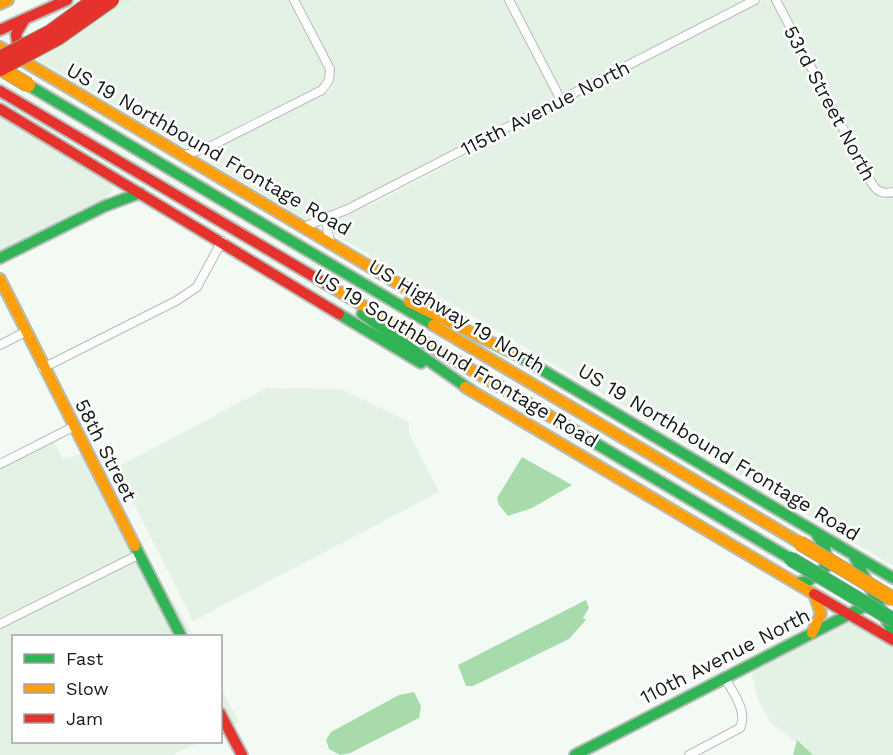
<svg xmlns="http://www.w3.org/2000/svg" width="893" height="755" font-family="'Work Sans',sans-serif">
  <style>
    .built { fill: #e4f2e5 }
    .green { fill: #daf5dc }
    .water { fill: #a8dbac }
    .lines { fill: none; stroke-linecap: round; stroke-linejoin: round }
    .street-casing { stroke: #b7bcb7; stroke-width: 10 }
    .fast-casing { stroke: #b7bcb7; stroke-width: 14 }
    .slow-casing { stroke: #b7bcb7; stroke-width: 14 }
    .jam-casing { stroke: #b7bcb7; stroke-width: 14 }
    .street { stroke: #fdfefd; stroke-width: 8 }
    .fast { stroke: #30b455; stroke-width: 10 }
    .slow { stroke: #ff9f0a; stroke-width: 10 }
    .jam { stroke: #e5322d; stroke-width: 10 }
    .fast-bridge-casing { stroke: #97a699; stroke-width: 16; stroke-linecap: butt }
    .slow-bridge-casing { stroke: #97a699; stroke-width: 16; stroke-linecap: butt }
    .jam-bridge-casing { stroke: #97a699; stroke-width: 16; stroke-linecap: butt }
    .fast-bridge { stroke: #30b455; stroke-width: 14 }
    .slow-bridge { stroke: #ff9f0a; stroke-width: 14 }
    .jam-bridge { stroke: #e5322d; stroke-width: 14 }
    .labels { text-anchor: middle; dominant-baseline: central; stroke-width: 5; stroke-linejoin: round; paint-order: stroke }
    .street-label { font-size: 20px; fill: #171c18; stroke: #fff }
  </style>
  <rect width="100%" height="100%" fill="#f2faf3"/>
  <g class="built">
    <path d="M136 0H289L326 69 325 78 319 86 190 150 37 59 52 44Z"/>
    <path d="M298 0H505L556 98 355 200 308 221 208 161 214 150 328 92 334 81V67Z"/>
    <path d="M514 0H745L563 94Z"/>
    <path d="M764 0H771L872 192 885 198 893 197V566L331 232 332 227 339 218 366 205 367 207Z"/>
    <path d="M780 0H893V188L886 189 878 186 873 178Z"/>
    <path d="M0 114 110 180 112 191 103 202 0 253Z"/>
    <path d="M267 388 341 389 409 422V433L439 492 193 621 116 468Z"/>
    <path d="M54 442 63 459 82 454 133 553 0 619V469Z"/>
    <path d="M132 534 194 636H185Z"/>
    <path d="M137 561 176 636H14V742H199L172 755H0V629Z"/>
    <path d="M850 619 893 645V755H813L770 722 758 699 751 670Z"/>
    <path d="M220 686 239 722 232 726 221 704Z"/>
  </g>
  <path class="green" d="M111 0H136L52 44Z"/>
  <g class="water">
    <path d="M522 457 572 485 532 508 508 516 499 505 497 498Z"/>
    <path d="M586 600 589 608 583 618 586 620 569 639 473 686H466L458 665Z"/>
    <path d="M414 692 421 706 419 718 350 753 340 755 329 749 326 740 331 732 399 695Z"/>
    <path d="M797 740 813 755H793Z"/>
  </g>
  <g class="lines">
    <g class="street-casing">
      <g id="street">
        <path d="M509 0 561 100"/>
        <path d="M776 0 870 180C875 190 881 195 893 192"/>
        <path d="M182 156 211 146 322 90 329 80 330 69 294 0"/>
        <path d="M304 227 348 209 755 0"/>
        <path d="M330 243 327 226 335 215"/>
        <path d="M0 345 27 331"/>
        <path d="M43 368 176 301 197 287 222 241"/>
        <path d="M0 464 73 427"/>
        <path d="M0 624 138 555"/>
        <path d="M689 755 740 728C748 711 733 693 725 678"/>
      </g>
    </g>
    <g class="fast-casing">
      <g id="fast">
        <path d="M28 85 433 325"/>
        <path d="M0 258 105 206 140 193"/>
        <path d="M339 314 421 363"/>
        <path d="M362 314 472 391"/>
        <path d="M507 349 893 578"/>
        <path d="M558 421 791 559"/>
        <path d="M135 546 181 636"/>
        <path d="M855 558 893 633"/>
        <path d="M796 583 808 581 827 566 825 547 817 535"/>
        <path d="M575 755 873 602"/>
      </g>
    </g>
    <g class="slow-casing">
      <g id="slow">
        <path d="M0 4 8 0"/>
        <path d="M0 47 461 321"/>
        <path d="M0 279 135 546"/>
        <path d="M333 288 558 421"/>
        <path d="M409 302 515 354"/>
        <path d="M433 325 800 543"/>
        <path d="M465 387 814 594"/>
        <path d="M812 633 821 614 814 594"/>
      </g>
    </g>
    <g class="jam-casing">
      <g id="jam">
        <path d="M0 30 67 0"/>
        <path d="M19 56 16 34 25 19"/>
        <path d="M0 91 333 288"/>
        <path d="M0 109 339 314"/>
        <path d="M814 594 893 640"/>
        <path d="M220 713 242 755"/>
      </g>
    </g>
    <use href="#street" class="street"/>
    <use href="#fast" class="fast"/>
    <use href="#slow" class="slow"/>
    <use href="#jam" class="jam"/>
    <g class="fast-bridge-casing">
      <path id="fast-bridge" d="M791 559 893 620"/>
    </g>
    <g class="slow-bridge-casing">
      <g id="slow-bridge">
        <path d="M0 68 28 85"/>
        <path d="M800 543 893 599"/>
      </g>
    </g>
    <g class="jam-bridge-casing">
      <g id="jam-bridge">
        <path d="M0 58 50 32 94 0"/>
        <path d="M0 69 58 38 112 0"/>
      </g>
    </g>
    <use href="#fast-bridge" class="fast-bridge"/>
    <use href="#slow-bridge" class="slow-bridge"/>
    <use href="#jam-bridge" class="jam-bridge"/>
  </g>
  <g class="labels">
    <g class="street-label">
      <text transform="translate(830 103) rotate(62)">53rd Street North</text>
      <text transform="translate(545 108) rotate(-27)">115th Avenue North</text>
      <text transform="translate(209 149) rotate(30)">US 19 Northbound Frontage Road</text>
      <text transform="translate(457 316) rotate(31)">US Highway 19 North</text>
      <text transform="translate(456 358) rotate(31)">US 19 Southbound Frontage Road</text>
      <text transform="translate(106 450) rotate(63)">58th Street</text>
      <text transform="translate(719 452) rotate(31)">US 19 Northbound Frontage Road</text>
      <text transform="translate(725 656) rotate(-27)">110th Avenue North</text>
    </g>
  </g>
  <rect x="12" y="635" width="210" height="108" fill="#ffffff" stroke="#a2a4a3" stroke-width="1.5"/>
  <rect x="24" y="654" width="30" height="9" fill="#30b455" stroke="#a2a4a3" stroke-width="1.5"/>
  <text x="66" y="665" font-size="18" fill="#171c18">Fast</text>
  <rect x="24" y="684" width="30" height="9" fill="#ff9f0a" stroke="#a2a4a3" stroke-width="1.5"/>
  <text x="66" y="695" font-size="18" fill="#171c18">Slow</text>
  <rect x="24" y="714" width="30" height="9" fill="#e5322d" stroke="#a2a4a3" stroke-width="1.5"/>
  <text x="66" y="725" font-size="18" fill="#171c18">Jam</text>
</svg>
